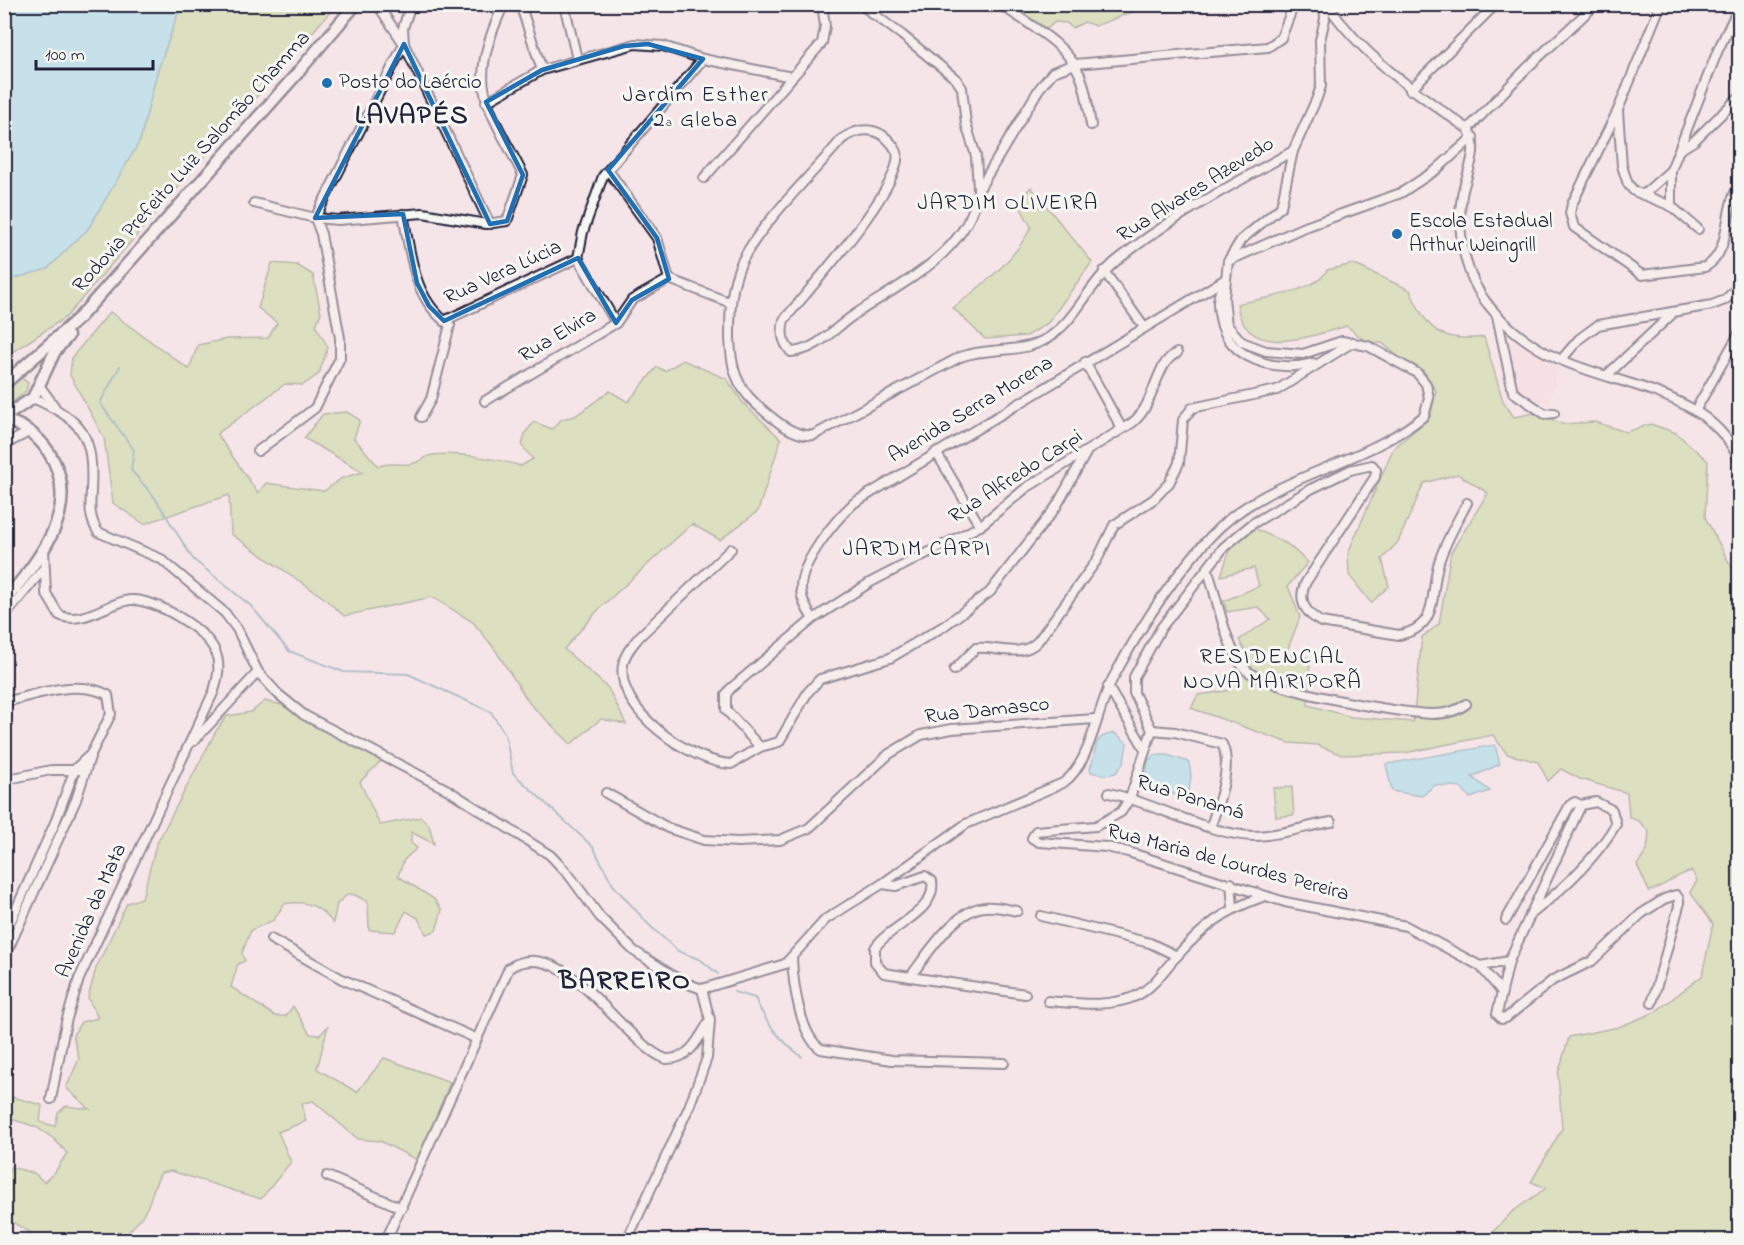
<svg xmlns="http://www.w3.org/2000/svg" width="1744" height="1245" font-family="'Indie Flower',sans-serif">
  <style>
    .built { fill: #f6d9e1 }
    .green { fill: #bcd890; stroke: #6f7d66; stroke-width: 1.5 }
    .water { fill: #8ddceb; stroke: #6292a5; stroke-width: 1.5 }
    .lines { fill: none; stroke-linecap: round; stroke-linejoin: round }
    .stream { stroke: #6292a5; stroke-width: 2 }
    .minor-casing { stroke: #22223b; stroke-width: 12 }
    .major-casing { stroke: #22223b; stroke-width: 15 }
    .minor { stroke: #f6f6f2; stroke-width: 8 }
    .major { stroke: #f6f6f2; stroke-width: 10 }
    .marked { fill: none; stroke: #1f6fb2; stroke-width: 4.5; stroke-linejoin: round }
    .poi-dot { fill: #1f6fb2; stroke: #f6f6f2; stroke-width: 2 }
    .labels { text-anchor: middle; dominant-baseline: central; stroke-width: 6; stroke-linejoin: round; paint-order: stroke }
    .poi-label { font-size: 21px; fill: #22223b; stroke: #f6f6f2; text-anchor: start }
    .street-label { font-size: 21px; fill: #22223b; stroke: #f6f6f2 }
    .neighbourhood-label { font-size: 22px; letter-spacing: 1.5px; fill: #22223b; stroke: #f6f6f2 }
    .district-label { font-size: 27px; font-weight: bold; letter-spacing: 1.5px; fill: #22223b; stroke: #f6f6f2 }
  </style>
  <rect width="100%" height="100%" fill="#f6e5e8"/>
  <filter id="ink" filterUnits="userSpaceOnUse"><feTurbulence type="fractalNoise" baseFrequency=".0167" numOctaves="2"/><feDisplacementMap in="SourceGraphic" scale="12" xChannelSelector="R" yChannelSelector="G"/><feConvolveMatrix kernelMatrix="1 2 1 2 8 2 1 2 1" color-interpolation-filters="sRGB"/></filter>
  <g filter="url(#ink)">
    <path class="built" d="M1515 341H1521L1560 368 1549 404 1523 395 1518 385 1510 345Z"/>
    <g class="green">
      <path d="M1182 4 1183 10 1166 12 1151 5 1095 26 1085 22 1072 28 1067 23 1055 22 1047 29 1009 5Z"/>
      <path d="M181 5H336L66 317 5 357V281L47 268 140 141 157 72Z"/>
      <path d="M1031 187 1092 262 1048 323 1027 336 985 339 953 308C983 284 1013 263 1031 227L1017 201Z"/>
      <path d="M272 263 297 265 313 275 321 313 316 326 328 347 319 374 303 385 285 384 217 434 258 493 266 483 324 491 342 478 363 472 304 438 323 414 347 412 360 420 354 438 378 466C390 462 398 465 410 464 418 464 424 456 432 455 459 452 495 458 521 466L533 459 522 446 525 433 534 422 552 429 562 419 575 416 610 391 628 402 657 367 665 371 683 360 727 379 743 403 781 439 758 511 720 540 692 524 599 609 564 649 608 688 626 724 601 719 571 744 530 704 494 648 473 622 432 597 344 616 324 598 231 534 229 495 144 524 113 503 104 438 70 375 72 357 110 312 189 369 198 345 227 339 268 338 277 323 258 308Z"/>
      <path d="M1353 264 1410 290C1426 329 1440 343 1484 337L1503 401 1514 417 1534 413 1562 424 1595 422 1626 432 1651 424 1676 433 1708 461 1705 517 1731 566 1740 575 1739 1240H1485L1512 1212 1546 1188 1531 1182 1562 1129 1558 1074 1569 1037 1619 1027 1655 1012 1702 976 1713 924 1690 892 1697 881 1692 871C1672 876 1665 887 1649 891L1637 865 1647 851 1649 832 1640 822 1629 817 1627 793 1580 779 1561 769 1548 781 1538 762 1507 754 1493 735 1405 753 1342 755 1317 745 1289 743 1191 708 1198 695 1231 690 1247 655 1239 640 1270 619 1258 607 1227 612 1224 601 1259 586 1254 568 1221 576C1228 553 1232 539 1254 528L1287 544 1308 562 1288 586 1300 617 1286 654 1310 658 1308 705 1352 717 1413 722 1422 637 1439 624 1451 552 1488 493 1458 474 1424 483 1398 542 1382 559 1389 586 1371 603 1349 575 1348 553 1393 449 1430 417 1436 391 1424 371 1400 358 1382 343 1366 342 1347 326C1312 336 1244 362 1237 304 1258 299 1319 291 1327 270Z"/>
      <path d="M22 378 28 383 26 391 5 409V390Z"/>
      <path d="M265 701 282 705 320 728 384 758 360 782 380 825 421 817 429 825 434 844 411 832V843L417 848 404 860 398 876 434 899 442 910 436 931 426 934 418 918 406 911 395 932 369 930 368 902 355 895 348 894 337 904 333 923C319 905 306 900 284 904L274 920 251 930 242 953 245 961 238 964 231 987 275 1016H286L293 1006 310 1034 320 1035 328 1026 317 1069 357 1092 384 1058 450 1082 419 1161 380 1141 358 1139 313 1101 302 1103 306 1121 278 1132 291 1162 261 1199 171 1171 161 1173C154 1184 152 1196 147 1208 141 1220 130 1231 119 1240H33V1234L5 1218 10 1167 34 1173 44 1182 55 1172 67 1153 54 1139 36 1127 5 1117V1095L42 1105 40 1122 55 1126 58 1113 66 1106 90 1109 66 1088 79 1059 73 1035 81 1022 98 1018 88 998 96 968 127 903 142 898 156 845 216 731 227 716 251 712Z"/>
      <path d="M1292 787 1294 815 1276 817 1273 788Z"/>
    </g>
    <g class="water">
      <path d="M5 4 181 5 157 72 140 141 88 229 47 269 5 281Z"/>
      <path d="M1115 733 1127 743 1124 762 1116 773 1105 775 1091 772 1090 768C1099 750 1089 737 1115 733Z"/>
      <path d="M1495 745 1500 764 1472 777 1490 791 1470 798 1461 787 1435 785 1422 796 1392 791 1386 764Z"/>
      <path d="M1154 755H1167L1189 762 1191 776 1189 791 1177 796 1145 779 1148 761Z"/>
    </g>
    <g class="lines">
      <g class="stream">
        <path d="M120 366 100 403 134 450 131 470 155 498 193 559 251 606 289 651 344 672 408 674 491 712 505 734 513 773 593 847 613 885 649 925 678 951 701 960 718 974"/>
        <path d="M734 992 755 998C766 1024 779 1039 802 1057"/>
      </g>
      <g class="minor-casing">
        <g id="minor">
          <path d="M377 4 404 44 490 224"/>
          <path d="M520 4 542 70"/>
          <path d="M564 4 577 59"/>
          <path d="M860 4 902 35 956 79 962 88 966 124 976 156 978 189"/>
          <path d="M1000 4C1027 24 1067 43 1080 75 1087 91 1088 108 1091 125"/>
          <path d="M1327 4C1363 57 1417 93 1468 129 1481 150 1466 173 1462 195 1456 232 1465 278 1490 307 1507 328 1534 348 1559 359 1620 387 1711 391 1740 462"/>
          <path d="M1661 4 1618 110 1572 204 1570 213 1574 227 1642 275 1705 267C1733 252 1722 208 1740 184"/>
          <path d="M872 14 879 4"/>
          <path d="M1410 90 1496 4"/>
          <path d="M486 102 542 70 635 44 663 46 703 59 792 77"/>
          <path d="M1618 111 1622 166 1628 184 1634 191 1671 206 1698 229"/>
          <path d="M1468 129 1528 67 1596 4"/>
          <path d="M1681 149 1694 141 1740 96"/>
          <path d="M1293 151C1232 185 1169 218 1115 262 1089 284 1077 319 1048 338 1020 355 990 346 960 357L814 435C793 438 771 417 756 404 735 385 731 365 730 338 730 316 730 293 738 271 751 232 814 173 842 139 863 124 884 128 897 152 905 185 808 290 784 320 781 333 782 341 791 352 818 350 833 329 854 315 901 283 969 253 978 191L1039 89 1053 72 1075 64 1268 47 1281 38 1294 4"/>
          <path d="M608 170 657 238 669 279 731 303"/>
          <path d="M704 178 822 43 825 26 822 4"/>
          <path d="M1643 195 1671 170"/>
          <path d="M254 203 315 218 338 220 423 213 486 224 507 221 523 175C486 101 465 88 504 4"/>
          <path d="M1671 206V170L1718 50 1740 5"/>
          <path d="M403 214C411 255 413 300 450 325L431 399 421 417"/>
          <path d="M578 258 583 232 603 176 703 59"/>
          <path d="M578 258 616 323"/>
          <path d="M1228 261 1302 228 1401 193 1436 170 1473 137"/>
          <path d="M1104 271 1144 327"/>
          <path d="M1222 287C1217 298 1217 306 1220 318 1227 360 1277 373 1313 363"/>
          <path d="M1497 316 1513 392 1545 414 1554 413"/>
          <path d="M444 321 578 258"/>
          <path d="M1561 360 1579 339 1598 325 1712 305 1725 300 1740 285"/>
          <path d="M1085 362 1122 429"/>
          <path d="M1607 375 1671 315"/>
          <path d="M39 385 55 407"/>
          <path d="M33 398C84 421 94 436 91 491 90 507 89 518 98 532L161 559 225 613 237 629 258 672 278 694 304 715 448 790 550 855 569 875 600 917 634 951 683 982 702 989"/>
          <path d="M485 401 616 323 632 300 669 279"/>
          <path d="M1695 411 1740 332"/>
          <path d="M4 445 31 431"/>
          <path d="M258 451 315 408 340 358V338L321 234 315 218 404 44 403 28 411 4"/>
          <path d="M936 452 980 526"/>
          <path d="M1467 503C1457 522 1445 542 1439 562 1429 593 1441 627 1399 635L1321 622C1305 613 1297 600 1306 582L1375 477 1376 470 1372 465 1350 470 1311 489 1252 524 1224 547 1161 628 1134 677V693L1152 730 1130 798 1121 812 1096 826 1036 831 1032 838 1039 842 1106 847 1128 852 1285 902 1406 926 1480 966 1501 991"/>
          <path d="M44 549 46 593 59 615C82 626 107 603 130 600 154 598 206 629 215 651 221 665 218 677 214 691L79 979 66 1022 51 1099"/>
          <path d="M731 549 639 637C633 645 624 654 623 665 615 710 691 762 731 764L760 747 779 742 808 692 820 679 890 658 944 626 990 592 1056 507 1086 453"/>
          <path d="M1208 571C1217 597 1226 650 1245 669 1268 691 1397 713 1432 714 1445 714 1456 712 1466 704"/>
          <path d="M4 617 44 568"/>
          <path d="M813 619C807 610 801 600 801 589 800 563 835 520 854 503L1224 280"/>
          <path d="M954 670 976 648C995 646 1022 659 1038 641L1097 560 1114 525 1154 499 1169 483 1179 463 1183 420 1192 408 1277 390 1353 342"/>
          <path d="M1108 687 1145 749"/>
          <path d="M4 702C37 695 78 678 108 695L111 714 91 754 76 800 4 958"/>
          <path d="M1152 730 1175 732 1222 744C1233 767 1218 803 1211 826"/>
          <path d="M194 741 258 672"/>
          <path d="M760 747 726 710V695L730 689 813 619 871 582 980 526 1026 488 1132 423C1156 405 1154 363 1177 353"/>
          <path d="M4 780 51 770H80"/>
          <path d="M606 793 668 828 704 840 738 842 780 840 809 828 889 754 921 735 952 729 1095 719"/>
          <path d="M1109 793C1155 803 1209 835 1254 836 1279 836 1306 826 1331 822"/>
          <path d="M1581 805 1509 961 1497 1014 1502 1019 1506 1018 1553 980 1592 961 1641 914 1664 899 1676 895 1679 899V906L1652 1003"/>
          <path d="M1231 883 1233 907"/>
          <path d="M882 884 896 886 925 876 932 881C937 913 889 925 875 948V962L884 973 1025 994"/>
          <path d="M1041 916 1150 943 1177 956"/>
          <path d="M1506 920 1570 805 1575 802 1581 805 1596 802 1612 810 1616 824C1595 860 1562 890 1530 915"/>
          <path d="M4 936 54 825 75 769 91 754"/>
          <path d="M271 939 342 979 475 1038"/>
          <path d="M792 958C793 982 800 1036 821 1049L892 1060 1004 1063"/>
          <path d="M1480 966 1509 961"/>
          <path d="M910 977C927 955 955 909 985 907 995 906 1007 909 1017 911"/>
          <path d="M702 989 785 964 826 919 882 884 966 824 1063 783C1092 762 1096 710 1113 678 1140 628 1172 577 1211 536 1266 476 1361 467 1424 416L1429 398 1426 384 1417 373 1368 346 1342 341 1303 354 1266 351 1242 342 1227 325 1224 298 1228 261 1241 240 1281 207 1293 151 1317 98 1321 86 1320 40 1325 19 1324 4"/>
          <path d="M1048 1001C1076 1003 1109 1008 1136 996 1153 988 1162 972 1175 958 1204 926 1224 910 1265 896"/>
          <path d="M327 1176 402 1208"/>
          <path d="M386 1240 509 968C564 932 621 1042 666 1059 690 1060 699 1038 710 1020"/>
          <path d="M627 1240 689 1107 707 1058 710 1020 702 989"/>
        </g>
      </g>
      <g class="major-casing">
        <g id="major">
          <path d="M4 384 79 318 294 77 356 4"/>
          <path d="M4 417 33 398 55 351 68 336"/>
          <path d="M4 420C24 425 37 435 48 451 85 507 39 559 4 602"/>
        </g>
      </g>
      <use href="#minor" class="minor"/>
      <use href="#major" class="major"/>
    </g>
  </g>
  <path d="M0 0H1744V1245H0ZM404 44 490 224 507 221 523 175 486 102 542 70 624 46 648 44 703 59 608 170 657 238 669 279 632 300 616 323 578 258 444 321 429 306 417 283 403 214 315 218Z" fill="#f6e5e8" fill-opacity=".55" fill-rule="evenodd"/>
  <path class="marked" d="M404 44 490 224 507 221 523 175 486 102 542 70 624 46 648 44 703 59 608 170 657 238 669 279 632 300 616 323 578 258 444 321 429 306 417 283 403 214 315 218Z"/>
  <g class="poi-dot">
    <circle cx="327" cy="83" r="6"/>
    <circle cx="1397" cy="234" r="6"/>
  </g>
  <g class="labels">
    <g class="poi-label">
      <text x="339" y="83">Posto do Laércio</text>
      <text x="1409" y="222">Escola Estadual<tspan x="1409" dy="24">Arthur Weingrill</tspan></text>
    </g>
    <g class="street-label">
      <text transform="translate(192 162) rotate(-48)">Rodovia Prefeito Luiz Salomão Chamma</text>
      <text transform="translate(1196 190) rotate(-32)">Rua Alvares Azevedo</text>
      <text transform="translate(503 273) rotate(-25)">Rua Vera Lúcia</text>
      <text transform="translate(558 336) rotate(-31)">Rua Elvira</text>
      <text transform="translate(971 410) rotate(-31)">Avenida Serra Morena</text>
      <text transform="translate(1016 477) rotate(-33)">Rua Alfredo Carpi</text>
      <text transform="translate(987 711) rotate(-6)">Rua Damasco</text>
      <text transform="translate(1190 798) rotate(17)">Rua Panamá</text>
      <text transform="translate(1228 863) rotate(15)">Rua Maria de Lourdes Pereira</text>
      <text transform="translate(92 911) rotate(-66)">Avenida da Mata</text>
    </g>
    <g class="neighbourhood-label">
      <text x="696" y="96">Jardim Esther<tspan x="696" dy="25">2ª Gleba</tspan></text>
      <text x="1008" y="204">JARDIM OLIVEIRA</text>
      <text x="917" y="550">JARDIM CARPI</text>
      <text x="1272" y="658">RESIDENCIAL<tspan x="1272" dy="25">NOVA MAIRIPORÃ</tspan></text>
    </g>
    <g class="district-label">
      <text x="412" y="116">LAVAPÉS</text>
      <text x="625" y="981">BARREIRO</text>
    </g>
  </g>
  <rect width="1744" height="1245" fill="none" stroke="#f6f6f2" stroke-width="24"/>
  <rect x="12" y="12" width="1720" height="1221" fill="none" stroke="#22223b" stroke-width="2" filter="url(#ink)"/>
  <path d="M36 60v9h117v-9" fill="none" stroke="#22223b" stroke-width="3"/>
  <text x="45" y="60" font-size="18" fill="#22223b" stroke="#f6f6f2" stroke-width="4.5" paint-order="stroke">100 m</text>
</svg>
